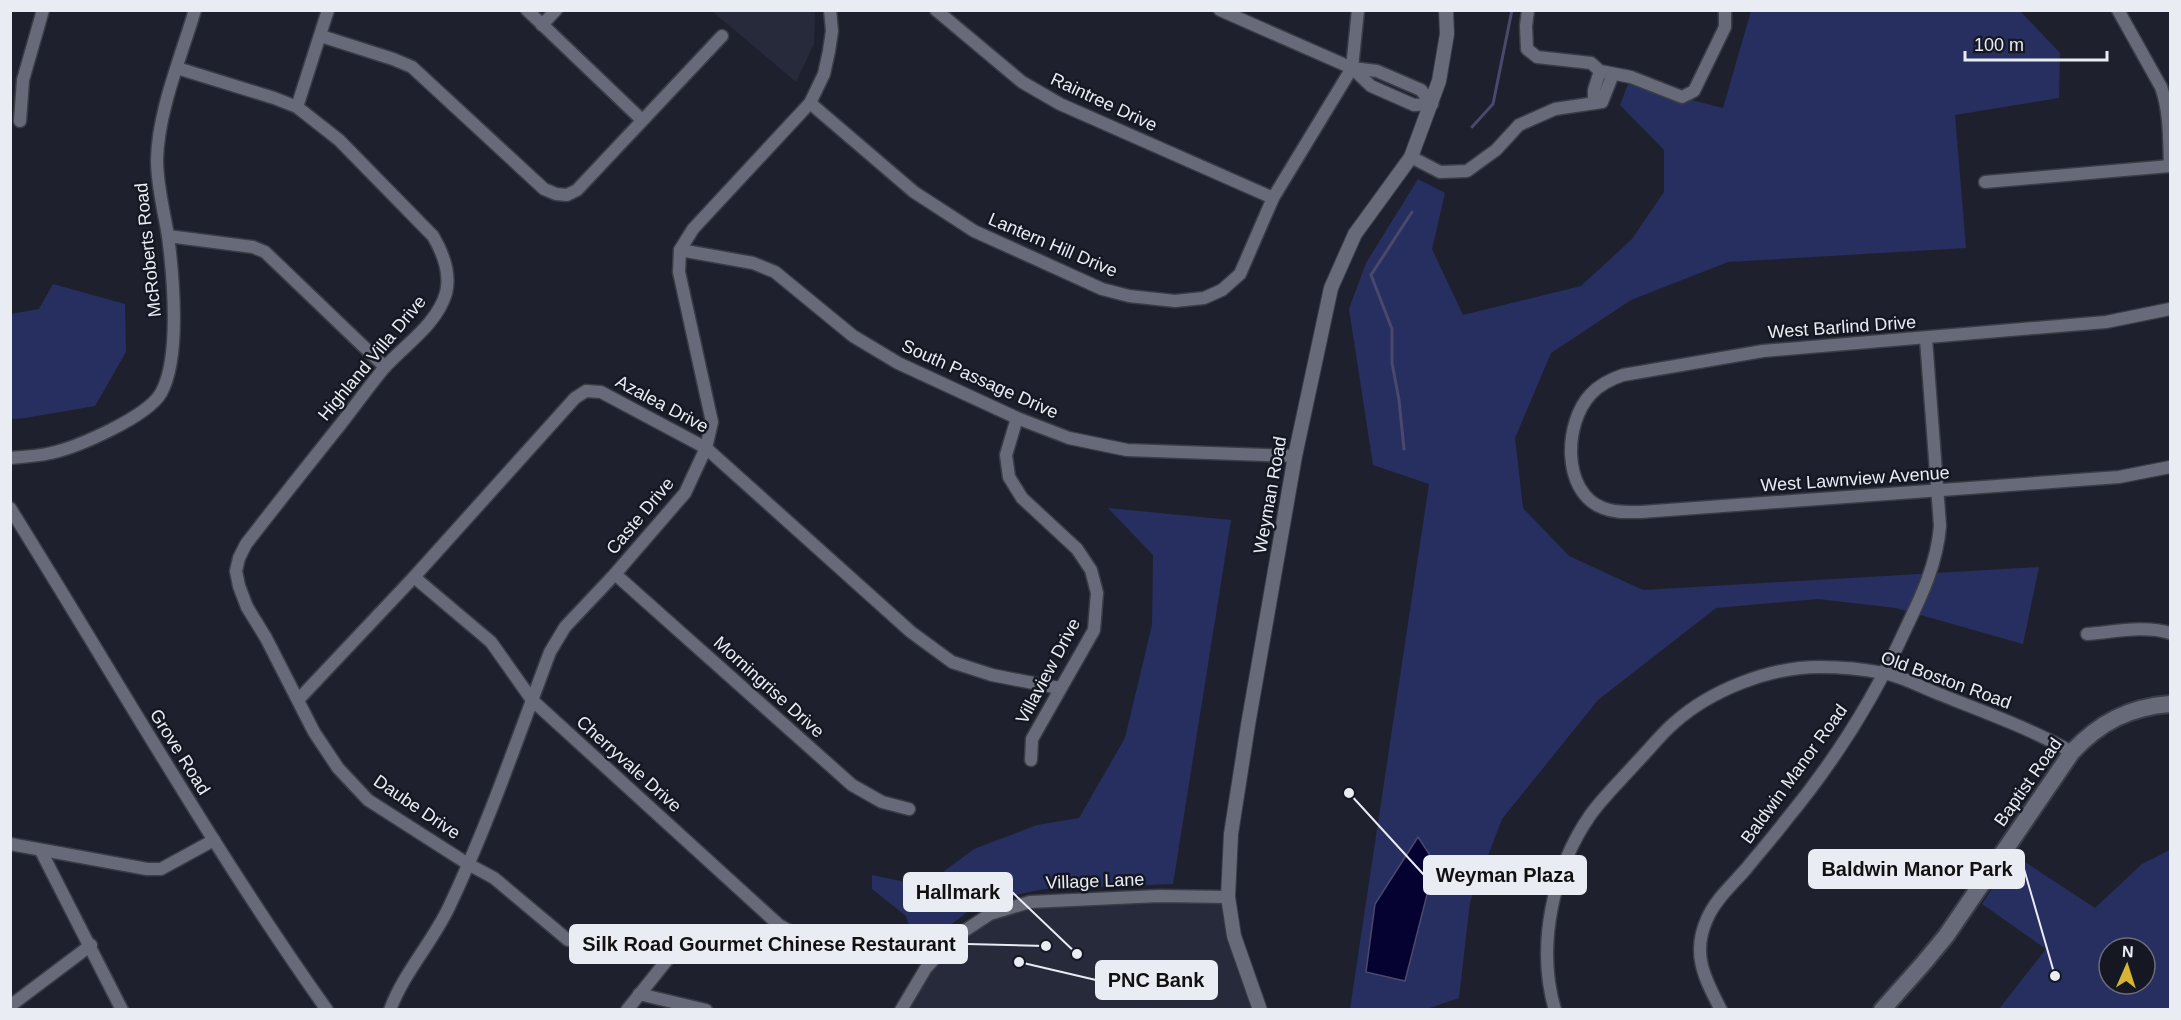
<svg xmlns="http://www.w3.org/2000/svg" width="2181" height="1020" font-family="Helvetica,sans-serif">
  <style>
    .built { fill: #262a3b }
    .green { fill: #272f60; fill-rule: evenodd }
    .water { fill: #050231; stroke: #4a486c; stroke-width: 1.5 }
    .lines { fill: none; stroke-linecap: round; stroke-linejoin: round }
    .stream { stroke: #4a486c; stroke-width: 3 }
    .minor-casing { stroke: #3a3c46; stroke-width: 15 }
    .tertiary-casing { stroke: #3a3c46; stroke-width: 16 }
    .secondary-casing { stroke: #3a3c46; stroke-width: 20 }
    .minor { stroke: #676b79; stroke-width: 12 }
    .tertiary { stroke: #676b79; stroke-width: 14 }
    .secondary { stroke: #676b79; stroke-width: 16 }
    .labels { text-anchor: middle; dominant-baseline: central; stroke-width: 5; stroke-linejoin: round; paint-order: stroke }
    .street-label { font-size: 18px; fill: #eaecf4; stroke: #151823 }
    .leader { fill: none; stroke: #eaecf4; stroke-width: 2 }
    .callout-dot { fill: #eaecf4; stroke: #151823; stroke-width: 2 }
    .callout { fill: #eaecf4; stroke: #eaecf4; stroke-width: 2 }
    .callout-label { font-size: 20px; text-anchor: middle; font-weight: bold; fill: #111 }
  </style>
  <rect width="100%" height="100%" fill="#1e212d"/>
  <g class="built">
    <path d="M712 11H815L814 44 796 82Z"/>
    <path d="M1217 901 1222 904 1225 909 1255 1010H907L933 967 955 941 991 921 1033 908Z"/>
  </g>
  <g class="green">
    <path d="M1751 11H2020L2060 53 2059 98 1955 115 1966 248 1728 262 1631 300 1551 353 1515 438 1523 508 1569 556 1643 590 2039 567 2023 644 1896 608 1818 599 1716 608 1598 700 1502 819 1470 902 1459 998 1427 1009H1350L1429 484 1373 465 1349 309 1366 263 1418 179 1445 193 1432 249 1463 315 1581 286 1632 239 1664 192V150L1620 105 1628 84 1723 108Z"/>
    <path d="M53 284 125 304 126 352 95 406 25 418 11 419V314L39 309Z"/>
    <path d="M1108 508 1231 520 1173 884 1044 889 980 902 917 951 906 916 872 889V875L924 886 974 849 1037 825 1079 818 1125 738 1152 625 1153 555Z"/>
    <path d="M2170 850V1009H1999L2046 949 1982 904 2014 855 2095 908 2142 864ZM2109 948H2145V984H2109Z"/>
  </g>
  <path class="water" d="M1418 837 1435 863 1405 981 1366 972 1375 904Z"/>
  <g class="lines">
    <g class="stream">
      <path d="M1472 127 1493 104 1512 10"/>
      <path d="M1404 449 1399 400 1392 363V329L1371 275 1412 212"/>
    </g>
    <g class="minor-casing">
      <g id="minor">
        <path d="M527 10 642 120"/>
        <path d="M936 10 1022 82 1060 104 1273 198"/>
        <path d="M1220 10 1352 68 1377 71 1421 90 1432 104"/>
        <path d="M1528 10 1526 26 1527 49 1537 57 1591 63 1600 71 1631 77 1682 97 1694 91 1725 27V10"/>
        <path d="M2118 10 2161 87C2170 112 2169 140 2170 166"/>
        <path d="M542 25 556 10"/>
        <path d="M321 36 393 59 412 67 544 189 556 194 567 195 577 190 722 36"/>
        <path d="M177 68 274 98 297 107 339 140 433 236C443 253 451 273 446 293 437 324 406 344 385 367 369 386 355 406 340 425 308 465 277 504 246 544L239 558 236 571 239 586 247 607 266 638 314 732 338 768 368 800 468 864 494 878 568 940"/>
        <path d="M1352 68 1371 86 1414 105 1432 104"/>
        <path d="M810 103 914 192 974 231 1102 289 1129 296 1175 301 1204 298 1222 290 1240 274 1273 198 1352 68 1358 10"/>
        <path d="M1594 103V90L1600 71"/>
        <path d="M297 107 328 10"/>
        <path d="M20 121 23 80 43 10"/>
        <path d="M1411 157 1440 172 1467 171 1496 150 1519 125 1555 109 1602 102 1613 74"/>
        <path d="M1985 182 2170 166"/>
        <path d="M168 236 253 247 265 252 385 367"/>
        <path d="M680 250 753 263 775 272 853 336 898 363 1017 418 1069 438 1127 450 1295 456"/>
        <path d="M2170 309 2106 322 1763 351 1623 375C1611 379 1600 384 1591 394 1564 422 1561 492 1603 508 1615 513 1628 512 1641 512L2119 477 2170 467"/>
        <path d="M1017 418 1006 455 1009 477 1022 498 1077 549 1091 570 1097 593 1094 630 1032 739 1031 760"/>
        <path d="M10 458C24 457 38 456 51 453 78 447 147 417 161 393 181 358 173 275 168 236 164 211 157 186 157 160 158 111 181 57 195 10"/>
        <path d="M10 508C115 676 212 848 327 1010"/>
        <path d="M615 574 852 785 882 802 909 809"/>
        <path d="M414 577 491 642 532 700 779 925 824 950 840 946"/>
        <path d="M2087 634C2114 632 2144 625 2170 633"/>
        <path d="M298 700 414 577 575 398 586 391 601 392 706 448 911 632 952 662 992 675 1059 688"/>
        <path d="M10 844 147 869H161L214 840"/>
        <path d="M41 851 122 1010"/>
        <path d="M639 994 706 1010"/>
        <path d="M10 1006 91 945"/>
        <path d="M390 1010C404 972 432 943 449 907 488 825 518 737 550 652L565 627 615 574 685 493 706 448 712 422 679 272 680 250 693 229 810 103 824 74 829 51 832 31 830 10"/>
        <path d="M627 1010 684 939"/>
        <path d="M901 1010 926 968 955 937 990 914 1030 902 1159 896 1228 897"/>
        <path d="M1555 1010C1536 946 1553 868 1591 814 1604 796 1621 780 1636 763 1649 750 1660 735 1674 723 1711 690 1769 667 1820 667 1841 667 1863 669 1883 673 1902 676 1921 687 1939 694 1984 712 2029 728 2072 752"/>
        <path d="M1721 1010C1705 979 1691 954 1707 919 1715 900 1732 885 1746 869 1759 853 1773 837 1786 820 1834 762 1875 697 1906 628 1922 595 1937 563 1940 526L1926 339"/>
      </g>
    </g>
    <g class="tertiary-casing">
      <path id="tertiary" d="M1260 1010 1234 936 1228 897 1231 834 1248 725 1295 456 1331 288 1355 234 1411 157 1439 81 1447 34 1446 10"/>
    </g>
    <g class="secondary-casing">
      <path id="secondary" d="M1882 1010 1922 965 1946 936 2072 752C2100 722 2130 707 2170 704"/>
    </g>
    <use href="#minor" class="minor"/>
    <use href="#tertiary" class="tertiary"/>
    <use href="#secondary" class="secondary"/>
  </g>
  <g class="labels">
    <g class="street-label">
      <text transform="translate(1104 102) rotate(25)">Raintree Drive</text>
      <text transform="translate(1053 245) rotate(23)">Lantern Hill Drive</text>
      <text transform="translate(148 250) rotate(-96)">McRoberts Road</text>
      <text transform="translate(1842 327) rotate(-4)">West Barlind Drive</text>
      <text transform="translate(372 358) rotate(-50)">Highland Villa Drive</text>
      <text transform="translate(980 379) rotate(24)">South Passage Drive</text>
      <text transform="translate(662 404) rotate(28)">Azalea Drive</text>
      <text transform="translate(1855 479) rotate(-4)">West Lawnview Avenue</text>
      <text transform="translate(1270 495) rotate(-80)">Weyman Road</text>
      <text transform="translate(640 516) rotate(-50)">Caste Drive</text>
      <text transform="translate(1048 671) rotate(-62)">Villaview Drive</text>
      <text transform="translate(1946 680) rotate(20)">Old Boston Road</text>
      <text transform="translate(769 687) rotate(42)">Morningrise Drive</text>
      <text transform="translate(180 752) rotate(58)">Grove Road</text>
      <text transform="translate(629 764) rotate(42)">Cherryvale Drive</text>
      <text transform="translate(1794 774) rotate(-54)">Baldwin Manor Road</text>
      <text transform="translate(2028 782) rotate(-55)">Baptist Road</text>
      <text transform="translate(417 807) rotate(34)">Daube Drive</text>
      <text transform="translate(1095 881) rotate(-2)">Village Lane</text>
    </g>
  </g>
  <path class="leader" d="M2055 976L2024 869M1349 793L1424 875M1077 954L1012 892M1046 946L967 944M1019 962L1096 980"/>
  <g class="callout-dot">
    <circle cx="2055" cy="976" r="6"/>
    <circle cx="1349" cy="793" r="6"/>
    <circle cx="1077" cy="954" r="6"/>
    <circle cx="1046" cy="946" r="6"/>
    <circle cx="1019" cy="962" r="6"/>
  </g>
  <g class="callout">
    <rect x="1809" y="850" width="215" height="38" rx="6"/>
    <rect x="1424" y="856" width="162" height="38" rx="6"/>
    <rect x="904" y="873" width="108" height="38" rx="6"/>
    <rect x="570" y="925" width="397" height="38" rx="6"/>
    <rect x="1096" y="961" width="121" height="38" rx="6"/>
  </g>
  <g class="callout-label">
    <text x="1917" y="876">Baldwin Manor Park</text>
    <text x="1505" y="882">Weyman Plaza</text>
    <text x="958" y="899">Hallmark</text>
    <text x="769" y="951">Silk Road Gourmet Chinese Restaurant</text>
    <text x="1156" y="987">PNC Bank</text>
  </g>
  <rect width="2181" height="1020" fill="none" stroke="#eaecf4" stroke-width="24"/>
  <g transform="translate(2127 966) rotate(3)"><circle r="28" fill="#151823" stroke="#6a6d77" stroke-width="1.5"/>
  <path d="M0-4.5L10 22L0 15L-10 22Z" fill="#d6b534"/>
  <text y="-9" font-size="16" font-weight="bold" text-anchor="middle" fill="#eaecf4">N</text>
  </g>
  <path d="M1965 51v9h142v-9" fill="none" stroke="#eaecf4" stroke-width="3"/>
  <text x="1974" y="51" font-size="18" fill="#eaecf4" stroke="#151823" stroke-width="4.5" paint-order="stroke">100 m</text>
</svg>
